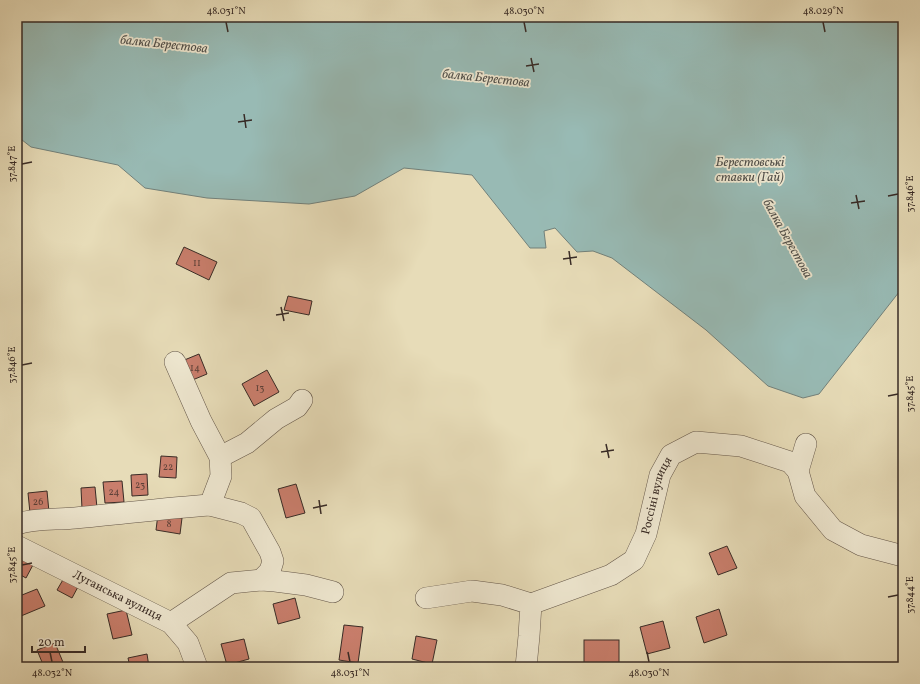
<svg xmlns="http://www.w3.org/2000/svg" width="920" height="684" font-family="Vollkorn,serif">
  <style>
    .water { fill: #98bab4; stroke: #72817b }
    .building { fill: #c97e6c; stroke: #382b26 }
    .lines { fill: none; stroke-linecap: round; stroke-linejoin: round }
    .minor-casing { stroke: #64574a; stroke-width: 22 }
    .minor { stroke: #efe8d1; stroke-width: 21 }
    .ticks { fill: none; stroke: #382b26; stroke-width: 1.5 }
    .labels { text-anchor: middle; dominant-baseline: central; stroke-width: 3.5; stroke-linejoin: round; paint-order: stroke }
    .number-label { font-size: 10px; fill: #5c4038 }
    .street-label { font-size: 12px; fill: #382b26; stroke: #efe8d1 }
    .water-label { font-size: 13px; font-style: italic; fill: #504f4a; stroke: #efe8d1 }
    .neatline { fill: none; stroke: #382b26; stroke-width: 1.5 }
    .ticks-label { font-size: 10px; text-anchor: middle; fill: #382b26 }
  </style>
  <rect width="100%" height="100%" fill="#e7dcb8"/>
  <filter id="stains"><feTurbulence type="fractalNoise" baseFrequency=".005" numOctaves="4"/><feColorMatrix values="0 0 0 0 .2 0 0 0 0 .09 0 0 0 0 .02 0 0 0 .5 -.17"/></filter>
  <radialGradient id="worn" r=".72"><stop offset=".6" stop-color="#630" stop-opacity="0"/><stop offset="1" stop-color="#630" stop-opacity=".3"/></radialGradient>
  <path class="water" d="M17 17H903V287L819 394 803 398 768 386 706 330 612 258 593 251 577 252 555 228 544 231 546 248H530L472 175 404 168 355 196 309 204 207 198 145 188 118 165 31 147 17 136Z"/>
  <g class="building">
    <path d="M184 247 217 262 209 280 176 264Z"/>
    <path d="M288 296 312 301 309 315 284 310Z"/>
    <path d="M199 354 207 374 190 381 182 361Z"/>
    <path d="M267 370 279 392 254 406 242 384Z"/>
    <path d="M161 456 177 457 176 478 159 477Z"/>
    <path d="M147 474 148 495 132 496 131 475Z"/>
    <path d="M122 481 124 502 105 503 103 482Z"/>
    <path d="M296 484 305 513 286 518 278 489Z"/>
    <path d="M95 487 97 508 82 509 81 488Z"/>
    <path d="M47 491 49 512 30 513 28 493Z"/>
    <path d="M158 514 182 518 180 534 156 530Z"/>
    <path d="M727 546 737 568 718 575 709 553Z"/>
    <path d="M17 554 34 563 26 578 17 573Z"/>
    <path d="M64 578 79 585 72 598 57 590Z"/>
    <path d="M37 589 45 606 21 616 17 607V597Z"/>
    <path d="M295 598 300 618 278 624 273 604Z"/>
    <path d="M719 609 727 635 704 643 696 617Z"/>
    <path d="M126 610 132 635 113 639 107 614Z"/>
    <path d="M663 621 670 648 647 654 640 627Z"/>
    <path d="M344 625 363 627 358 663 339 660Z"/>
    <path d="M416 636 437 640 432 664 412 659Z"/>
    <path d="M244 639 249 659 227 665 221 644Z"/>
    <rect x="584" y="640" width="35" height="27"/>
    <path d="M55 643 65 667H44L37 650Z"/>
    <path d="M147 654 149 667H130L128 658Z"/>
  </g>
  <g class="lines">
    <g class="minor-casing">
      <g id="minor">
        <path d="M175 362 201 421 220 457 221 476 210 505 241 513 251 518 270 552 273 561 270 571 261 580"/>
        <path d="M806 444 798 471 805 496 833 530 861 545 903 556"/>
        <path d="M220 457 247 443 276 419 297 407 302 400"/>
        <path d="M17 524C36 518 55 520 75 518 120 514 165 508 210 505"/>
        <path id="s1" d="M17 546 171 623 188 643 197 667"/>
        <path d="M426 598 472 591 502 595 531 604 529 636 526 667"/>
        <path id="s2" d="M531 604 611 575 634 560 646 534 660 475 671 455 696 442 741 446 790 462 798 471"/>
        <path d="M171 623 231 583 261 580 275 581 306 585 333 592"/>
      </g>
    </g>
    <use href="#minor" class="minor"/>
  </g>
  <path class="ticks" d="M226 22 228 32M524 22 526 32M823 22 825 32M531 58 534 72M526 66 539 64M244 114 246 128M238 122 252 120M22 164 32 162M856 195 859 209M888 196 898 194M851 203 865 201M569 251 571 265M563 259 577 257M281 307 284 321M276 315 289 313M22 365 32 363M888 396 898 394M606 444 609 458M601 452 614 450M319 500 321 514M313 508 327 505M22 565 32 563M888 597 898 595M50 652 52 662M348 652 350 662M647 652 649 662"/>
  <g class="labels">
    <g class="number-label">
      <text x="197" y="263">11</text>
      <text x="195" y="368">14</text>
      <text x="260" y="388">13</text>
      <text x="168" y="467">22</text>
      <text x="140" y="485">23</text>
      <text x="114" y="492">24</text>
      <text x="38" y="502">26</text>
      <text x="169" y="524">8</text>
    </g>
    <g class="street-label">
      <text stroke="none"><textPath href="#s2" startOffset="181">Россіні вулиця</textPath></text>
      <text stroke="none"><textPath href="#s1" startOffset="112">Луганська вулиця</textPath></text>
    </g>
    <g class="water-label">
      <text transform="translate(164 45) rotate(6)">балка Берестова</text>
      <text transform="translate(486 79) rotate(6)">балка Берестова</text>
      <text x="750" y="163">Берестовські<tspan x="750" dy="15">ставки (Гай)</tspan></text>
      <text transform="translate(787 239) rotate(61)">балка Берестова</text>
    </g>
  </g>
  <rect width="920" height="684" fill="none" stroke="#e7dcb8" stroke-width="44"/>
  <path d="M32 646v6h53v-6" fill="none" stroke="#382b26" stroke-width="2"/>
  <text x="38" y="646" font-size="12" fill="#382b26" stroke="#efe8d1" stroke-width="3" paint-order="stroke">20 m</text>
  <rect x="22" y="22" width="876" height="640" class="neatline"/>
  <g class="ticks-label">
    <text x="226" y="14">48.031°N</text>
    <text x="524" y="14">48.030°N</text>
    <text x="823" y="14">48.029°N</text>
    <text transform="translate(11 164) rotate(-90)" y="4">37.847°E</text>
    <text transform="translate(909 194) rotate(-90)" y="4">37.846°E</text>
    <text transform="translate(11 365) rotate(-90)" y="4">37.846°E</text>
    <text transform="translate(909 394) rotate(-90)" y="4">37.845°E</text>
    <text transform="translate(11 565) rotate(-90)" y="4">37.845°E</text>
    <text transform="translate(909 595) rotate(-90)" y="4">37.844°E</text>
    <text x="52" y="676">48.032°N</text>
    <text x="350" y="676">48.031°N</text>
    <text x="649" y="676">48.030°N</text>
  </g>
  <rect width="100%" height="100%" filter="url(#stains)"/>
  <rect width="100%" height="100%" fill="url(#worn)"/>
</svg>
